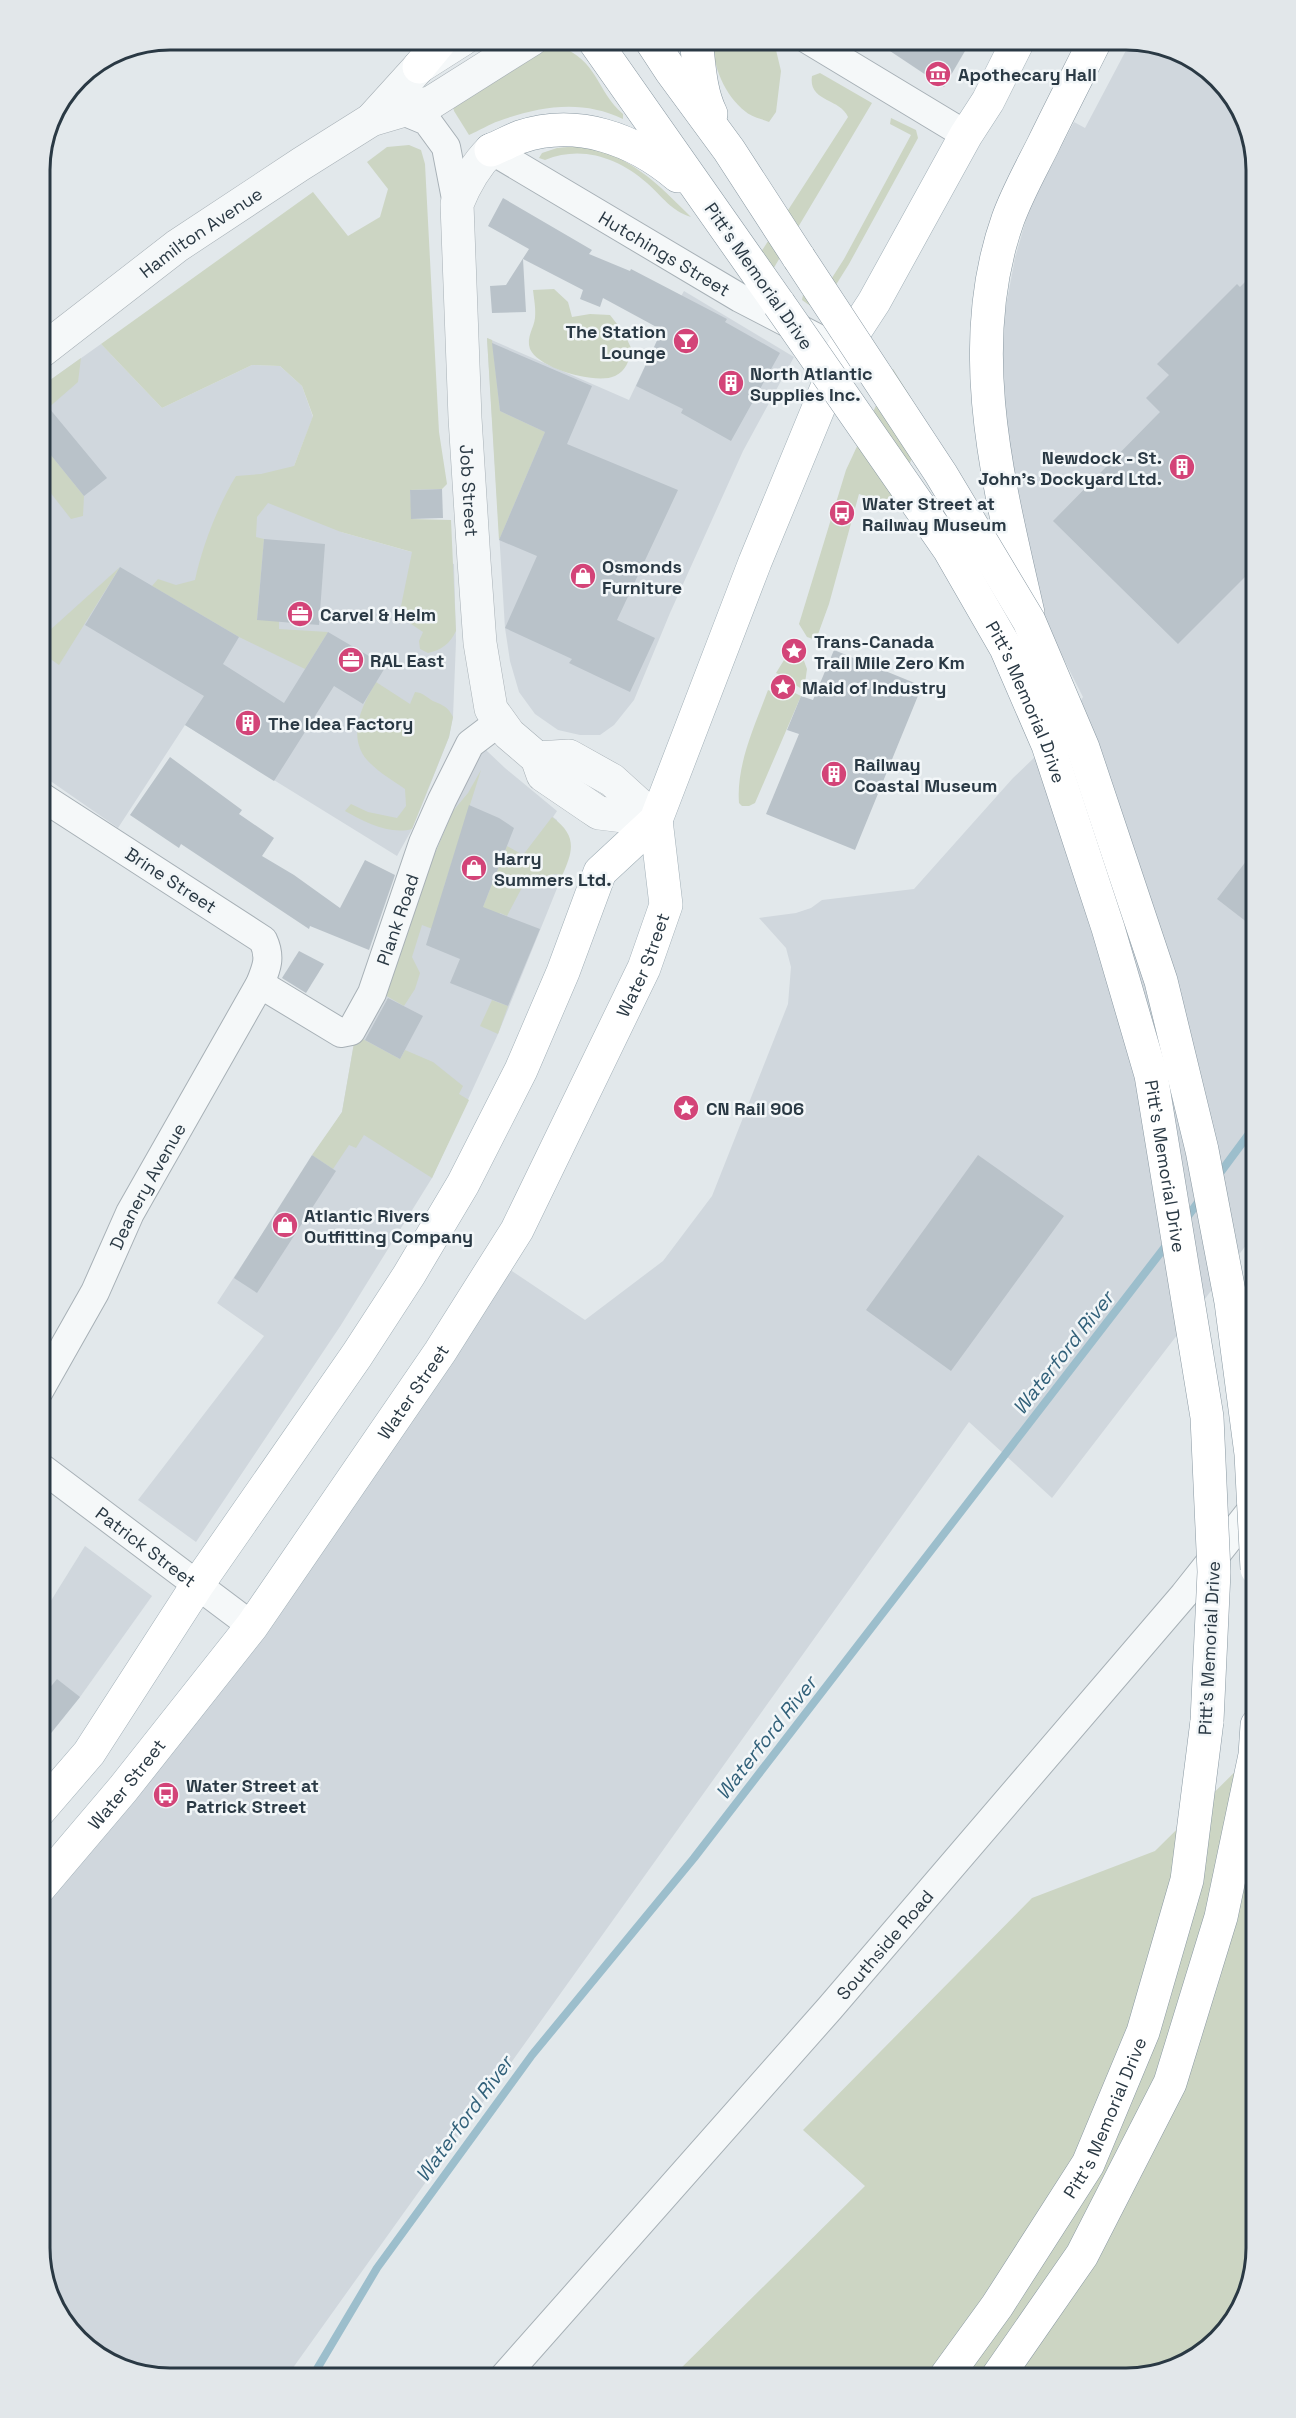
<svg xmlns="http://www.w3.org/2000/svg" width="1296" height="2418" font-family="'Space Grotesk',sans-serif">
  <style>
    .built { fill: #d0d7dd }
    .green { fill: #ccd5c3 }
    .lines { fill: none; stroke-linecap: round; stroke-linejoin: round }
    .stream { stroke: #9cbecc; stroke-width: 8 }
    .building { fill: #b9c2c9 }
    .minor-casing { stroke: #a7b0b6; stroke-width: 30 }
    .tertiary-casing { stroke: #a7b0b6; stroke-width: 34 }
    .primary-casing { stroke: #a1afb7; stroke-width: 34 }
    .motorway-casing { stroke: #8998a2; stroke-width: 34 }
    .minor { stroke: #f5f8f9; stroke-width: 28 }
    .tertiary { stroke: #f5f8f9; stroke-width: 33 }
    .primary { stroke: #fff; stroke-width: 33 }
    .motorway { stroke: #fff; stroke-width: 33 }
    .motorway-bridge-casing { stroke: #8998a2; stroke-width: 34; stroke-linecap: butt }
    .motorway-bridge { stroke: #fff; stroke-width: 33 }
    .labels { text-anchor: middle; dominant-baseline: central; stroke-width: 5; stroke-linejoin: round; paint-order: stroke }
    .poi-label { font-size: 18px; font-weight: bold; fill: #2a3944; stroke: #f2f6f8; text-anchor: start }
    .street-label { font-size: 18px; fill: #2a3944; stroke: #f2f6f8 }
    .water-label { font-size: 20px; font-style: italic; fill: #32617a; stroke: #f2f6f8 }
    .rim { fill: none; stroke: #2a3944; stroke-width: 3 }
  </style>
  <rect width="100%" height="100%" fill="#e2e8eb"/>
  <g class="built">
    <path d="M1132 39 1206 66 1247 119 1257 169V1231L1052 1498 969 1422 285 2379H161L97 2357 49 2299 39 2249V1888L123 1789 497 1261 585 1320 663 1261 712 1196 788 1004 791 967 786 948 759 918 796 913 811 908 822 900 914 889 1013 778 1059 734 1083 697 995 524 1001 332 1015 258 1029 209 1074 122 1085 128Z"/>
    <path d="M684 291 794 357 743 451 670 613 634 700 614 725 600 735H580L558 730 535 714 519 692 510 661 505 628 487 338 629 400 662 330Z"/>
    <path d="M101 344 162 408 252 365 280 366 302 386 313 417 294 466 341 532 454 564 456 641 453 717 449 737 426 795 412 829 397 856 185 725 118 828 39 773V388Z"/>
    <path d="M484 743 487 751 505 768 557 811 553 817 557 820 558 875 562 876 498 1034 432 1178 341 1325 196 1542 138 1500 264 1336 217 1303 342 1112 354 1043 359 1037 453 811 474 752Z"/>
    <path d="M85 1546 152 1596 80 1697 39 1748V1620Z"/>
  </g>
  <g class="green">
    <path d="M712 39H766L776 50 781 71 776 112 769 122C762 119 752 117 746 112 724 95 713 66 712 39Z"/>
    <path d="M558 46C598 59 596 91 623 114V119C582 99 540 106 499 121 489 124 479 131 469 135L454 111 452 102 544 48Z"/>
    <path d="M820 73 872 103 769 276 750 269 848 117C840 98 808 102 812 76Z"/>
    <path d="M891 118 916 130 918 138 849 264 819 312 802 300 803 295 816 303 844 259 911 135 890 124Z"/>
    <path d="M409 145 421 150 425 164 439 432 447 484 442 489 410 490 412 519 451 520 456 631C450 644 441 650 428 653L420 649 419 641 423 632 399 616 412 552 341 532 268 503 257 517 256 537 264 539 257 619 279 621V629L328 632 305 669 239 637 152 586 158 579 176 585 195 580C202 547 218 505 236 476L261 474 294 466 313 416 302 386 280 366 252 365 162 408 101 344 313 192 348 236 380 217 388 189 367 162 387 147Z"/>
    <path d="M579 146C627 152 658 184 691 217 671 211 662 196 647 183 618 158 582 145 545 160L539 158 542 153 557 148Z"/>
    <path d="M554 289 568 302 572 317 590 314 610 315 624 333 632 350C629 360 626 371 615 376 596 385 538 368 530 349 526 337 534 328 535 318 536 309 534 299 533 290Z"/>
    <path d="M487 338 492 340 500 411 545 432 499 540Z"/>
    <path d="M81 358 78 382 39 416V388Z"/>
    <path d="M893 369 926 422 897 496 894 501 878 500 859 494 829 604 817 637 813 639 807 637 799 624 846 470Z"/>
    <path d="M50 454 84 496 83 516 71 519 39 478V464Z"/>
    <path d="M120 567 59 665 39 651V640Z"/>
    <path d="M800 650 807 669 804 690C792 684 789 678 776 673L789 652 796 656Z"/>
    <path d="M376 682 410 704 415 692C424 693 426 697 433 701 443 705 448 707 453 717L449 737 412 829C389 835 365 822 345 811L351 804 368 812 397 818 406 806 405 789C394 781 381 774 371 764 345 740 361 707 376 682Z"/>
    <path d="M768 690 784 697 793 692 801 696 755 803 749 806H742L739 803C736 765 755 725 768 690Z"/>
    <path d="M481 770 443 890 483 907 507 846 523 855 552 817C578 836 573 851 562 876L556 874 526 880 507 916 500 913 494 928 448 935 422 925 412 957 420 973 415 989 404 1006 383 994 422 884 453 811 468 793Z"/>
    <path d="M492 1000 508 1006 498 1034 480 1026Z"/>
    <path d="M359 1037 400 1059 405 1050 433 1062 463 1086 459 1094 469 1100 432 1178 364 1135 356 1148 349 1145 333 1169 312 1155 342 1112 354 1043Z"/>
    <path d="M1257 1750V2249L1235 2321 1177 2369 1127 2379H670L865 2186 803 2130 1032 1898 1155 1851Z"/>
  </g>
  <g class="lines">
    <g class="stream">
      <path d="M1217 1177 1257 1123"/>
      <path d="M1185 1220 1202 1197"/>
      <path d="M311 2379 377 2268 532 2055 694 1858 1168 1243"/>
    </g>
  </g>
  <g class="building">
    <path d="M872 39H972L944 87Z"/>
    <path d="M503 198 592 250 589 254 630 271 631 269 727 319 725 322 780 353 731 441 681 413 683 409 636 386 662 330 603 298 600 307 580 299 583 290 523 259 526 312 492 313 490 286 506 285 529 249 488 226Z"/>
    <path d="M1257 270V565L1178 644 1053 521 1160 412 1146 398 1169 375 1157 364 1237 284 1240 287Z"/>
    <path d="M492 343 592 386 567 444 678 490 617 620 655 638 630 692 569 663 572 659 505 628 537 556 499 540 545 432 500 411Z"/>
    <path d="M39 396 107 478 84 496 50 454 39 464Z"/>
    <path d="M442 489 443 518 411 519 410 490Z"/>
    <path d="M264 539 325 544 319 625 257 620Z"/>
    <path d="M120 567 239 637 223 664 284 703 328 632 386 666 363 704 334 686 274 781 185 725 204 696 85 625Z"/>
    <path d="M834 650 922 686 855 850 766 814 799 734 787 730 801 696 813 700Z"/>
    <path d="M170 757 242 810 239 814 274 838 262 856 294 875 340 908 365 860 395 875 369 950 310 926 309 929 181 844 179 848 130 815Z"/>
    <path d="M469 805 499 818 514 828 483 907 540 929 508 1006 450 983 460 959 426 945Z"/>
    <path d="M1257 847V930L1217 899Z"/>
    <path d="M299 951 324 964 306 993 282 978Z"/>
    <path d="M388 998 423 1016 400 1059 365 1040Z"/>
    <path d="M312 1155 336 1171 257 1293 234 1278Z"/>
    <path d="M978 1155 1064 1216 951 1371 866 1310Z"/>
    <path d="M57 1679 80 1697 39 1748V1701Z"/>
  </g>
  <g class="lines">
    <g class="minor-casing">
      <g id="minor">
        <path d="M807 39 966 135"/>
        <path d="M403 111 427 121 446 147 457 204"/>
        <path id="s1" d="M491 150 740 298 842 351"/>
        <path id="s2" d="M260 984 341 1033 351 1031 372 993 423 843 442 800 470 744 499 722"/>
        <path id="s3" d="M39 1391 95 1292 130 1213 260 984C267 967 271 957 263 940L39 795"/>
        <path id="s4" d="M39 1466 252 1626"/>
        <path id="s5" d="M502 2379 830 2008 1184 1595 1257 1503"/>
      </g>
    </g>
    <g class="tertiary-casing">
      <g id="tertiary">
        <path d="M371 120 419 67 463 39"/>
        <path id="s6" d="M491 150C475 166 465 184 457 204L465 418 474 561 480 643 491 709 509 734 537 758 543 775 590 807 599 813 656 820"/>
        <path id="s7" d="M39 353 177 246 301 164 371 120 432 102 532 39"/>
        <path d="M537 758 569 756 612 780 656 820"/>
      </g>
    </g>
    <g class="primary-casing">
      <g id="primary">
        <path d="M419 67 442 39"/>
        <path d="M39 1811 89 1753 198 1584 357 1355 409 1275 463 1184 521 1070 563 972 600 872 656 820 755 562 842 351 874 302 966 135 988 101 1019 39"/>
        <path id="s8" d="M39 1888 123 1789 252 1626 440 1352 517 1230 644 968 666 905 656 820"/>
      </g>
    </g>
    <g class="motorway-casing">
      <g id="motorway">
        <path d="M593 39 779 304"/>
        <path d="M650 39 671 71 729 150 799 258"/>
        <path d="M696 39C699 64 700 92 711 114"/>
        <path d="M491 150C501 146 510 141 520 137 577 118 634 139 678 176"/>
        <path d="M1028 613C999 485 962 348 1008 219 1017 194 1031 169 1043 145 1060 110 1078 75 1096 39"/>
        <path id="s9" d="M944 2379 997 2306 1088 2164 1143 2032 1187 1880 1207 1721"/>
        <path d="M996 2379 1082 2255 1170 2083 1221 1917 1255 1755 1257 1725"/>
      </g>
    </g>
    <use href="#minor" class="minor"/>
    <use href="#tertiary" class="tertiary"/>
    <use href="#primary" class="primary"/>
    <use href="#motorway" class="motorway"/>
    <g class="motorway-bridge-casing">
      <g id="motorway-bridge">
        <path d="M799 258 941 474 1029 621 1083 748 1161 981 1202 1150 1231 1302 1251 1454 1257 1569"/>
        <path id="s10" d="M779 304 949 549 1006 648 1048 745 1108 928 1151 1075 1207 1417 1214 1572 1207 1721"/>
      </g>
    </g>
    <use href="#motorway-bridge" class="motorway-bridge"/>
  </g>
  <defs>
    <g id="museum-disc" transform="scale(1.35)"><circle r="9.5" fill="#d34478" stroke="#f2f6f8"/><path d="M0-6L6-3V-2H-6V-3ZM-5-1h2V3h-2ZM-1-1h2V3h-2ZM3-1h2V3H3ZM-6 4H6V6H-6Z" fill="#fff"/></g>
    <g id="bar-disc" transform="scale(1.35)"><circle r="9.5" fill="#d34478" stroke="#f2f6f8"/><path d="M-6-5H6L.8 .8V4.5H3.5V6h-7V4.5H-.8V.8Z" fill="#fff"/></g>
    <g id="building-disc" transform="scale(1.35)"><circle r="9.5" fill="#d34478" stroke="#f2f6f8"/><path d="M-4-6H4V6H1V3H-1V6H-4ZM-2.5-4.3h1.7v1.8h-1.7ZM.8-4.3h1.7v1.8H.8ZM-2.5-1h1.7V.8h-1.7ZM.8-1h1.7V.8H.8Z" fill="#fff"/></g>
    <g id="bus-disc" transform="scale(1.35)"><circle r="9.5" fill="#d34478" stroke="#f2f6f8"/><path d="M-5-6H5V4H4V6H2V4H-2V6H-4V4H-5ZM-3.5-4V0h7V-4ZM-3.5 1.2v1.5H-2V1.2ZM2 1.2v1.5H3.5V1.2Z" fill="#fff"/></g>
    <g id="shop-disc" transform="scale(1.35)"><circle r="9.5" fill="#d34478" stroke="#f2f6f8"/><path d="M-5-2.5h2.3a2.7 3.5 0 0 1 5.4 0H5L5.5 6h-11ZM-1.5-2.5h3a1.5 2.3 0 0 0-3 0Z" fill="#fff"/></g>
    <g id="office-disc" transform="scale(1.35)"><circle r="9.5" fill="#d34478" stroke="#f2f6f8"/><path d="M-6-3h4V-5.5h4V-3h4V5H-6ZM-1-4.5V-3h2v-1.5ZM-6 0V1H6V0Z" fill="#fff"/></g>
    <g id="sight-disc" transform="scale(1.35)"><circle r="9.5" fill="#d34478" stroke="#f2f6f8"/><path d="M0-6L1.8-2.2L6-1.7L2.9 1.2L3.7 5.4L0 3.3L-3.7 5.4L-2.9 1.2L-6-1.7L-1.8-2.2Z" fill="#fff"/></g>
  </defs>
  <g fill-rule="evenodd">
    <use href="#museum-disc" x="938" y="74"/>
    <use href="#bar-disc" x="686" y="341"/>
    <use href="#building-disc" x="731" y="383"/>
    <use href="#building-disc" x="1182" y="467"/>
    <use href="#bus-disc" x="842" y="513"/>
    <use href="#shop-disc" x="583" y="576"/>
    <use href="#office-disc" x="300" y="614"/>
    <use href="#sight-disc" x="794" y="651"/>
    <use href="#office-disc" x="351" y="660"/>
    <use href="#sight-disc" x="783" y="687"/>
    <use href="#building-disc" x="248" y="723"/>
    <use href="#building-disc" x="834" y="774"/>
    <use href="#shop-disc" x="474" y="868"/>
    <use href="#sight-disc" x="686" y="1108"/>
    <use href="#shop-disc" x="285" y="1225"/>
    <use href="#bus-disc" x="166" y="1795"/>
  </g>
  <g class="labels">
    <g class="poi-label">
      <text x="958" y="74">Apothecary Hall</text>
      <text x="666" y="331" text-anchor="end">The Station<tspan x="666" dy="21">Lounge</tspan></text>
      <text x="750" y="373">North Atlantic<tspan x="750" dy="21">Supplies Inc.</tspan></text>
      <text x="1162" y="457" text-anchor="end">Newdock - St.<tspan x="1162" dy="21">John's Dockyard Ltd.</tspan></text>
      <text x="862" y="503">Water Street at<tspan x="862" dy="21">Railway Museum</tspan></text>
      <text x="602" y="566">Osmonds<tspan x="602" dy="21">Furniture</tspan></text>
      <text x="320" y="614">Carvel &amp; Helm</text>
      <text x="814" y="641">Trans-Canada<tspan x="814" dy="21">Trail Mile Zero Km</tspan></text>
      <text x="370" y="660">RAL East</text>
      <text x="802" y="687">Maid of Industry</text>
      <text x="268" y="723">The Idea Factory</text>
      <text x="854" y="764">Railway<tspan x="854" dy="21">Coastal Museum</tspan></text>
      <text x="494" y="858">Harry<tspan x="494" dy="21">Summers Ltd.</tspan></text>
      <text x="706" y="1108">CN Rail 906</text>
      <text x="304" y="1215">Atlantic Rivers<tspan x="304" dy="21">Outfitting Company</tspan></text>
      <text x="186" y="1785">Water Street at<tspan x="186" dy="21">Patrick Street</tspan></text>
    </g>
    <g class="street-label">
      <text stroke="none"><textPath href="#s7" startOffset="202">Hamilton Avenue</textPath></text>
      <text stroke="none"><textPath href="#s1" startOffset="202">Hutchings Street</textPath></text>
      <text transform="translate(759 276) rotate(55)">Pitt's Memorial Drive</text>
      <text stroke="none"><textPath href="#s6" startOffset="351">Job Street</textPath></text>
      <text stroke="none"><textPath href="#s10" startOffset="470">Pitt's Memorial Drive</textPath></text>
      <text transform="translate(171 880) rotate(33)">Brine Street</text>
      <text stroke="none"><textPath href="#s2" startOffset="226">Plank Road</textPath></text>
      <text stroke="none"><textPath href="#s8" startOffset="1108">Water Street</textPath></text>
      <text stroke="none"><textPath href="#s10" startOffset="956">Pitt's Memorial Drive</textPath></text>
      <text stroke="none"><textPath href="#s3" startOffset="232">Deanery Avenue</textPath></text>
      <text stroke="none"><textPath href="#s8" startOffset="622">Water Street</textPath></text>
      <text stroke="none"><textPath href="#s4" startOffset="134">Patrick Street</textPath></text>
      <text transform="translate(1209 1648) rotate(-87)">Pitt's Memorial Drive</text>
      <text stroke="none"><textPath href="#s8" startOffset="136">Water Street</textPath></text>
      <text stroke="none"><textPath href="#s5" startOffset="579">Southside Road</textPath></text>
      <text stroke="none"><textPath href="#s9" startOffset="308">Pitt's Memorial Drive</textPath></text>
    </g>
    <g class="water-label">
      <text transform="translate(1063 1353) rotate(-52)">Waterford River</text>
      <text transform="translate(766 1738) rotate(-52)">Waterford River</text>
      <text transform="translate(464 2119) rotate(-54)">Waterford River</text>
    </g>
  </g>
  <path d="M0 0H1296V2418H0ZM170 50H1126A120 120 0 0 1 1246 170V2248A120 120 0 0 1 1126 2368H170A120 120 0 0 1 50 2248V170A120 120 0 0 1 170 50Z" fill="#e2e7ea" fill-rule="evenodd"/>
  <path class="rim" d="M170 50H1126A120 120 0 0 1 1246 170V2248A120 120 0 0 1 1126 2368H170A120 120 0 0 1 50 2248V170A120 120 0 0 1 170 50Z"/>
</svg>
